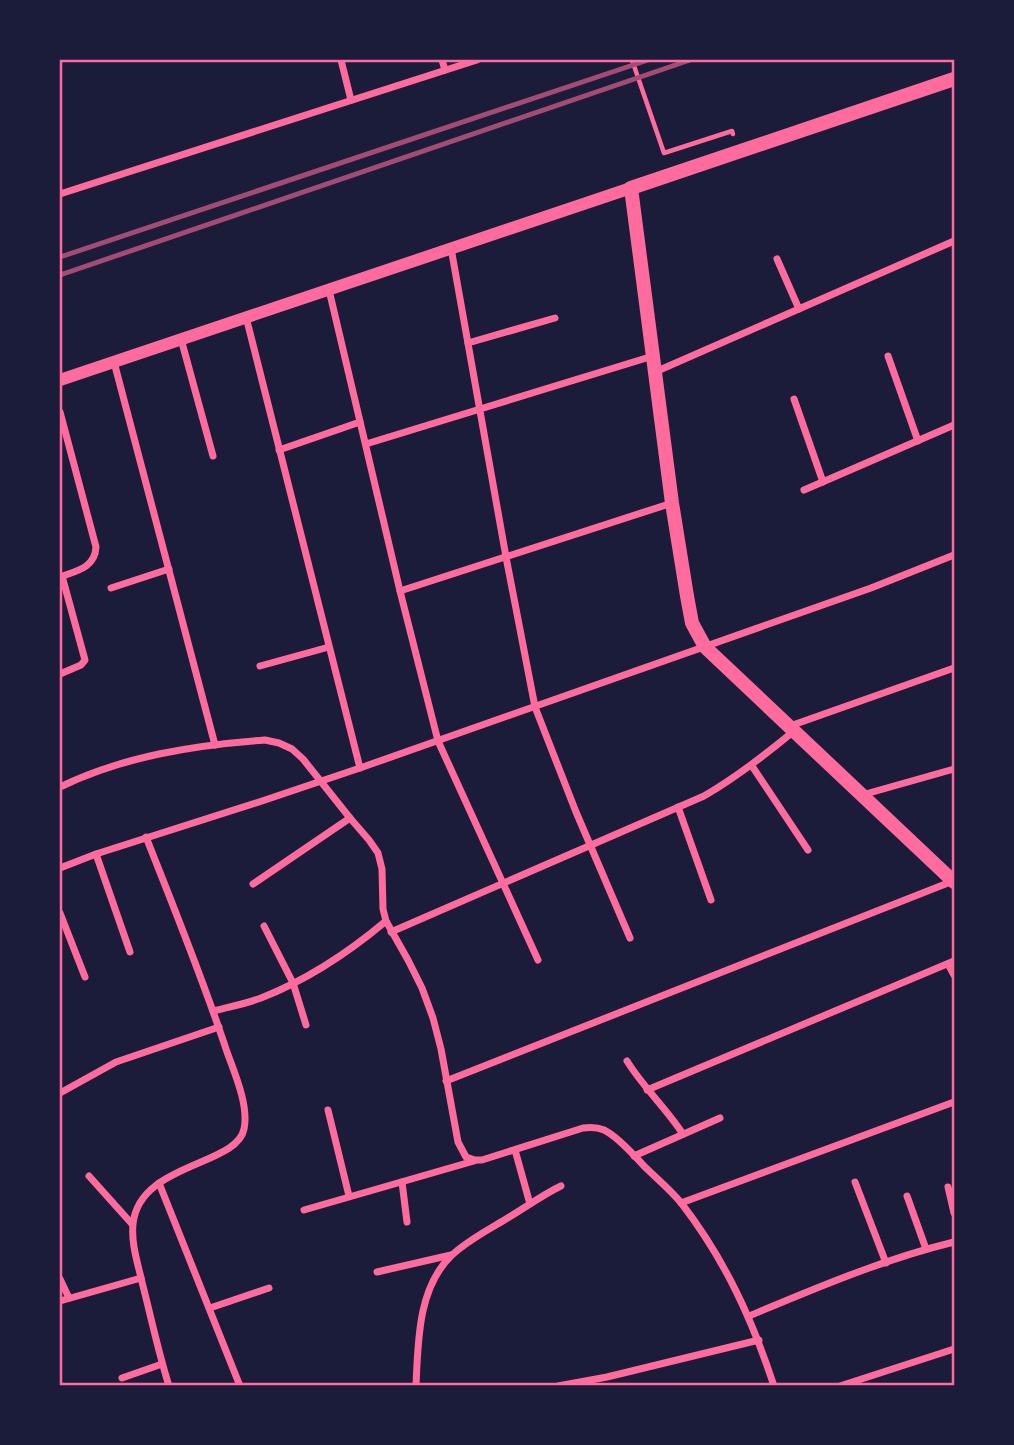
<svg xmlns="http://www.w3.org/2000/svg" width="1014" height="1445" font-family="'Space Grotesk',sans-serif">
  <style>
    .lines { fill: none; stroke-linecap: round; stroke-linejoin: round }
    .path { stroke: #ff6b9d; stroke-width: 4.5 }
    .minor { stroke: #ff6b9d; stroke-width: 7 }
    .tertiary { stroke: #ff6b9d; stroke-width: 12 }
    .secondary { stroke: #ff6b9d; stroke-width: 14 }
    .rail { stroke: #a44b75; stroke-width: 5 }
    .neatline { fill: none; stroke: #ff6b9d; stroke-width: 2.5 }
  </style>
  <rect width="100%" height="100%" fill="#1b1b3a"/>
  <g class="lines">
    <path class="path" d="M632 60 664 153 732 131 733 134"/>
    <g class="minor">
      <path d="M341 60 351 100"/>
      <path d="M442 60 445 70"/>
      <path d="M60 194 477 60"/>
      <path d="M451 248 506 557 535 707 576 812 630 938"/>
      <path d="M777 259 799 309"/>
      <path d="M329 290 400 591 438 741 538 960"/>
      <path d="M246 317 360 768"/>
      <path d="M181 339 213 456"/>
      <path d="M468 343 555 318"/>
      <path d="M888 356 918 441"/>
      <path d="M114 362 215 745"/>
      <path d="M655 372 954 241"/>
      <path d="M794 399 823 482"/>
      <path d="M60 412 96 547C95 568 76 571 60 577"/>
      <path d="M366 444 653 356"/>
      <path d="M279 450 360 422"/>
      <path d="M804 490 954 425"/>
      <path d="M111 588 169 569"/>
      <path d="M400 591 672 503"/>
      <path d="M260 666 329 647"/>
      <path d="M60 674 81 665 85 660 62 576"/>
      <path d="M790 726 954 668"/>
      <path d="M752 766 808 850"/>
      <path d="M60 787C124 756 195 745 265 740L279 743 292 749 303 759 350 818 369 840 378 853 382 869 383 909 386 921 408 960 422 988 433 1018 441 1049 458 1142 466 1157 475 1160H482L583 1128C590 1127 597 1127 604 1130 617 1136 634 1155 644 1166 656 1178 671 1190 682 1204 725 1260 752 1319 774 1386"/>
      <path d="M862 795 954 769"/>
      <path d="M678 807 711 900"/>
      <path d="M146 837C174 908 203 979 227 1052 235 1074 249 1106 244 1129 237 1166 139 1163 133 1224 131 1244 138 1264 142 1282 151 1317 158 1351 169 1386"/>
      <path d="M96 854 130 952"/>
      <path d="M60 868 96 854 262 801 360 768 871 588 954 555"/>
      <path d="M253 884 350 818"/>
      <path d="M60 913 85 977"/>
      <path d="M264 926 293 983 306 1025"/>
      <path d="M391 932 704 796C737 777 765 755 794 731"/>
      <path d="M948 964 954 975"/>
      <path d="M213 1011C229 1007 245 1004 261 998 307 980 348 953 386 921"/>
      <path d="M627 1061C643 1087 666 1108 683 1134"/>
      <path d="M446 1081 953 881"/>
      <path d="M647 1090 954 961"/>
      <path d="M60 1093 116 1062 219 1027"/>
      <path d="M328 1110 349 1196"/>
      <path d="M515 1150 530 1204"/>
      <path d="M634 1156 720 1118"/>
      <path d="M89 1176 132 1224"/>
      <path d="M402 1182 407 1222"/>
      <path d="M855 1182 886 1263"/>
      <path d="M159 1183 240 1386"/>
      <path d="M948 1187 954 1213"/>
      <path d="M907 1196 926 1249"/>
      <path d="M681 1203 954 1102"/>
      <path d="M304 1210 474 1161"/>
      <path d="M377 1272 451 1255"/>
      <path d="M60 1279 69 1298"/>
      <path d="M60 1301 141 1278"/>
      <path d="M210 1308 269 1288"/>
      <path d="M749 1316C816 1288 884 1259 954 1242"/>
      <path d="M122 1378 162 1364"/>
      <path d="M416 1386C418 1341 418 1287 452 1255 468 1240 488 1230 506 1219 525 1208 542 1195 561 1186"/>
      <path d="M558 1386 607 1377 759 1340"/>
      <path d="M840 1386 954 1349"/>
    </g>
    <path class="tertiary" d="M60 380 631 188"/>
    <path class="secondary" d="M954 79 631 188 672 503 687 596 692 623 705 647 954 882"/>
    <g class="rail">
      <path d="M60 257 648 60"/>
      <path d="M60 275 690 60"/>
    </g>
  </g>
  <rect width="1014" height="1445" fill="none" stroke="#1b1b3a" stroke-width="122"/>
  <rect x="61" y="61" width="892" height="1323" class="neatline"/>
</svg>
